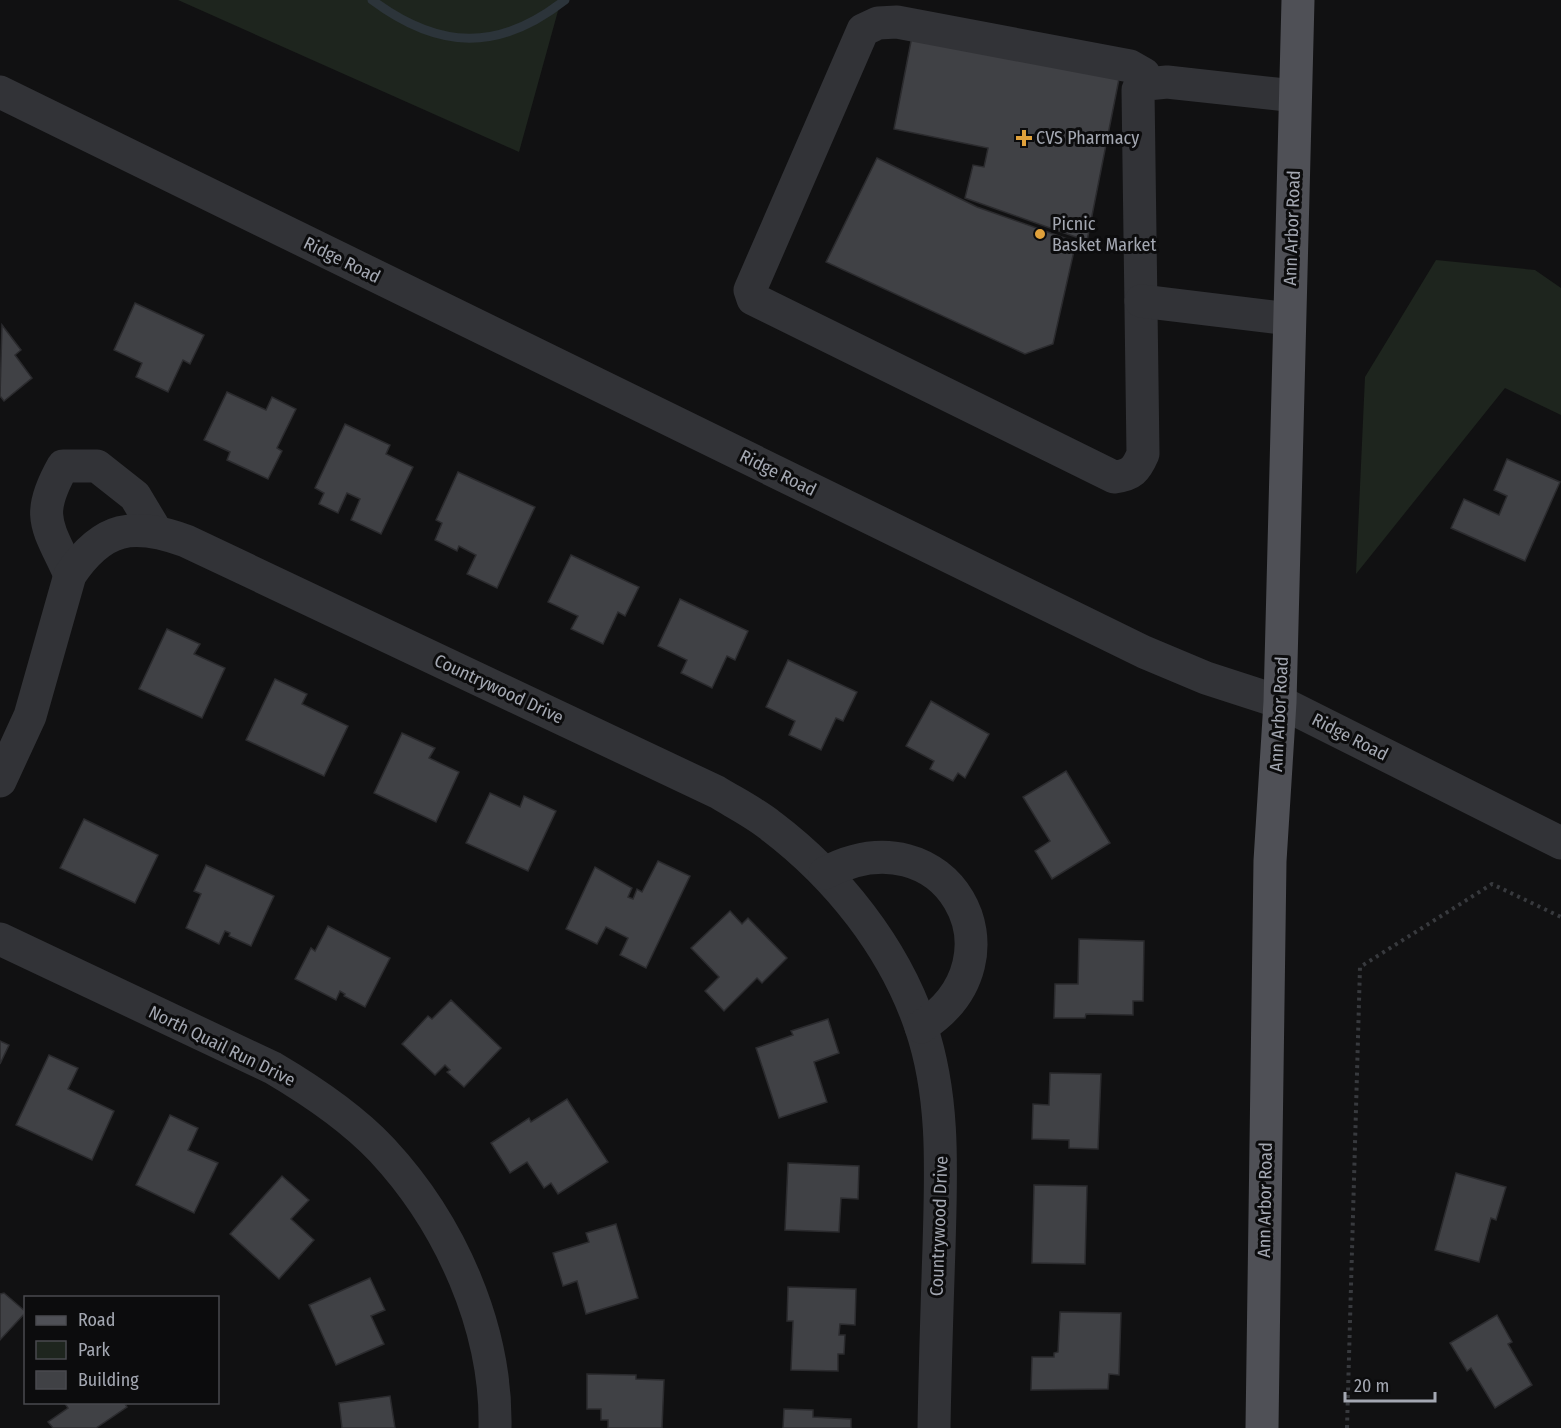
<svg xmlns="http://www.w3.org/2000/svg" width="1561" height="1428" font-family="'Fira Sans Condensed',sans-serif">
  <style>
    .green { fill: #1e251e }
    .lines { fill: none; stroke-linecap: round; stroke-linejoin: round }
    .stream { stroke: #2c343a; stroke-width: 9 }
    .building { fill: #404145; stroke: #2b2b2e; stroke-width: 1.5 }
    .path { stroke: #383a3e; stroke-width: 4; stroke-dasharray: 3 4.5; stroke-linecap: butt }
    .minor { stroke: #323337; stroke-width: 33 }
    .major { stroke: #4f5056; stroke-width: 33 }
    .poi-dot { fill: #e0a13b; stroke: #0c0c0d; stroke-width: 2 }
    .labels { text-anchor: middle; dominant-baseline: central; stroke-width: 6; stroke-linejoin: round; paint-order: stroke }
    .poi-label { font-size: 18px; fill: #a4a8b2; stroke: #0c0c0d; text-anchor: start }
    .street-label { font-size: 18px; fill: #a4a8b2; stroke: #0c0c0d }
  </style>
  <rect width="100%" height="100%" fill="#111112"/>
  <g class="green">
    <path d="M178 0H561L519 152Z"/>
    <path d="M1436 260 1535 270 1561 288V415L1505 388 1356 574 1365 377Z"/>
  </g>
  <g class="lines">
    <path class="stream" d="M372 0C439 50 499 52 565 0"/>
  </g>
  <g class="building">
    <path d="M913 31 1120 74 1087 241 965 198 973 165 984 167 988 148 894 129Z"/>
    <path d="M877 158 977 207 1076 242 1053 344 1025 354 826 262Z"/>
    <path d="M135 303 204 335 190 364 183 360 168 392 136 377 142 363 114 350Z"/>
    <path d="M2 325 21 350 15 355 32 378 4 401 0 396Z"/>
    <path d="M227 392 266 410 272 397 296 409 277 448 282 451 268 479 227 460 230 452 204 440Z"/>
    <path d="M345 424 390 445 386 454 413 467 381 534 351 520 360 499 347 493 338 513 319 504 324 493 315 488Z"/>
    <path d="M1507 459 1560 482 1525 561 1451 528 1464 499 1499 515 1507 496 1494 490Z"/>
    <path d="M458 472 535 507 497 588 467 574 476 555 459 546 457 551 435 540 442 523 436 520Z"/>
    <path d="M571 555 639 587 625 616 618 612 603 644 571 629 578 616 548 602Z"/>
    <path d="M680 599 748 631 735 660 727 656 712 688 681 673 687 660 658 646Z"/>
    <path d="M167 629 200 644 194 654 225 668 202 718 139 689Z"/>
    <path d="M788 660 857 692 843 721 836 718 821 750 789 735 795 721 766 707Z"/>
    <path d="M275 679 307 694 302 704 348 726 324 776 246 740Z"/>
    <path d="M931 701 989 734 965 778 958 773 953 781 930 769 934 761 906 746Z"/>
    <path d="M402 733 435 748 429 758 459 772 436 822 374 793Z"/>
    <path d="M1066 771 1110 843 1052 879 1035 851 1050 841 1023 797Z"/>
    <path d="M490 793 520 807 524 796 556 811 528 871 466 843Z"/>
    <path d="M84 819 158 855 135 903 60 868Z"/>
    <path d="M658 861 690 876 646 968 620 955 628 938 606 927 597 944 566 929 595 867 632 888 628 897 633 899 637 889 642 892Z"/>
    <path d="M206 865 274 896 251 946 229 936 230 933 225 931 219 944 186 928 201 894 194 891Z"/>
    <path d="M730 911 742 924 748 918 787 958 762 983 757 978 724 1011 705 991 719 977 691 948Z"/>
    <path d="M328 926 390 958 365 1007 344 996 345 994 340 991 336 1000 295 979 311 948 315 951Z"/>
    <path d="M1079 939 1144 941 1143 1001H1133V1015L1086 1014 1085 1018H1054L1055 984H1078Z"/>
    <path d="M451 1000 501 1048 464 1087 447 1072 450 1070 445 1065 435 1075 402 1044 428 1016 432 1019Z"/>
    <path d="M828 1019 839 1053 814 1062 827 1102 779 1118 756 1048 793 1035 791 1031Z"/>
    <path d="M0 1041 9 1045 0 1064Z"/>
    <path d="M49 1055 78 1068 68 1089 114 1111 92 1160 16 1125Z"/>
    <path d="M1050 1073 1101 1074 1098 1149 1069 1148V1140L1032 1139 1033 1104 1049 1105Z"/>
    <path d="M567 1099 608 1162 558 1194 551 1183 544 1188 527 1162 510 1173 491 1143 529 1118 531 1122Z"/>
    <path d="M170 1115 198 1128 188 1150 218 1163 194 1213 136 1185Z"/>
    <path d="M788 1163 859 1166 858 1199 841 1198 839 1232 785 1230Z"/>
    <path d="M1456 1173 1506 1187 1496 1220 1491 1218 1479 1262 1435 1250Z"/>
    <path d="M282 1176 309 1200 291 1219 314 1240 279 1279 230 1234Z"/>
    <path d="M1034 1185 1087 1186 1085 1264 1032 1263Z"/>
    <path d="M616 1224 638 1298 586 1314 577 1281 563 1286 553 1253 589 1242 586 1233Z"/>
    <path d="M370 1278 385 1310 371 1316 384 1344 336 1365 309 1305Z"/>
    <path d="M788 1287 856 1289 855 1325 840 1324 839 1335H845L844 1354H838V1371L791 1370 793 1321H787Z"/>
    <path d="M4 1293 26 1312 0 1340V1294Z"/>
    <path d="M1060 1312 1121 1313 1119 1375 1109 1374 1108 1389 1031 1390 1032 1357H1054V1353L1058 1352Z"/>
    <path d="M1497 1315 1512 1342 1508 1344 1532 1385 1495 1408 1471 1368 1467 1371 1450 1343Z"/>
    <path d="M587 1374 636 1375V1379L664 1380 662 1428H608V1420H601V1409H587Z"/>
    <path d="M390 1396 395 1428H342L339 1403Z"/>
    <path d="M64 1402H124L127 1407 96 1428H53L48 1422 68 1408Z"/>
    <path d="M784 1409 813 1410V1417L851 1419V1428H783Z"/>
  </g>
  <g class="lines">
    <path class="path" d="M1347 1428 1360 967 1492 884 1561 917"/>
    <g class="minor">
      <path d="M1147 84 1144 74 1130 66 897 22 878 23 863 30 750 290 753 299 1114 477C1132 475 1136 470 1143 454L1138 90 1147 84 1167 82 1295 96"/>
      <path d="M0 92 1144 652 1206 678 1280 702 1561 843"/>
      <path d="M1141 301 1289 319"/>
      <path d="M70 575C48 526 34 517 63 466H97L135 496 156 531"/>
      <path d="M0 781 30 716 70 575C103 526 133 522 186 541L717 792C735 803 755 813 771 826 837 876 894 947 921 1027 945 1098 941 1173 939 1247 937 1307 935 1368 934 1428"/>
      <path d="M825 873C946 809 1029 958 921 1027"/>
      <path d="M0 939 273 1068C312 1091 351 1117 382 1150 450 1223 497 1327 495 1428"/>
    </g>
    <path class="major" d="M1262 1428 1270 861 1280 702 1298 0"/>
  </g>
  <g class="poi-dot">
    <path d="M1021 129h6v6h6v6h-6v6h-6v-6h-6v-6h6z"/>
    <circle cx="1040" cy="234" r="6"/>
  </g>
  <g class="labels">
    <g class="poi-label">
      <text x="1036" y="138">CVS Pharmacy</text>
      <text x="1052" y="224">Picnic<tspan x="1052" dy="21">Basket Market</tspan></text>
    </g>
    <g class="street-label">
      <text transform="translate(1292 228) rotate(-88)">Ann Arbor Road</text>
      <text transform="translate(342 260) rotate(26)">Ridge Road</text>
      <text transform="translate(778 473) rotate(26)">Ridge Road</text>
      <text transform="translate(499 689) rotate(25)">Countrywood Drive</text>
      <text transform="translate(1279 714) rotate(-87)">Ann Arbor Road</text>
      <text transform="translate(1350 737) rotate(27)">Ridge Road</text>
      <text transform="translate(222 1046) rotate(26)">North Quail Run Drive</text>
      <text transform="translate(1265 1200) rotate(-89)">Ann Arbor Road</text>
      <text transform="translate(939 1226) rotate(-88)">Countrywood Drive</text>
    </g>
  </g>
  <rect x="24" y="1296" width="195" height="108" fill="#0c0c0d" stroke="#494a4f" stroke-width="1.5"/>
  <rect x="36" y="1316" width="30" height="9" fill="#4f5056" stroke="#494a4f" stroke-width="1.5"/>
  <text x="78" y="1326" font-size="18" fill="#a4a8b2">Road</text>
  <rect x="36" y="1341" width="30" height="18" fill="#1e251e" stroke="#494a4f" stroke-width="1.5"/>
  <text x="78" y="1356" font-size="18" fill="#a4a8b2">Park</text>
  <rect x="36" y="1371" width="30" height="18" fill="#404145" stroke="#494a4f" stroke-width="1.5"/>
  <text x="78" y="1386" font-size="18" fill="#a4a8b2">Building</text>
  <path d="M1345 1392v9h90v-9" fill="none" stroke="#a4a8b2" stroke-width="3"/>
  <text x="1354" y="1392" font-size="18" fill="#a4a8b2" stroke="#0c0c0d" stroke-width="4.5" paint-order="stroke">20 m</text>
</svg>
